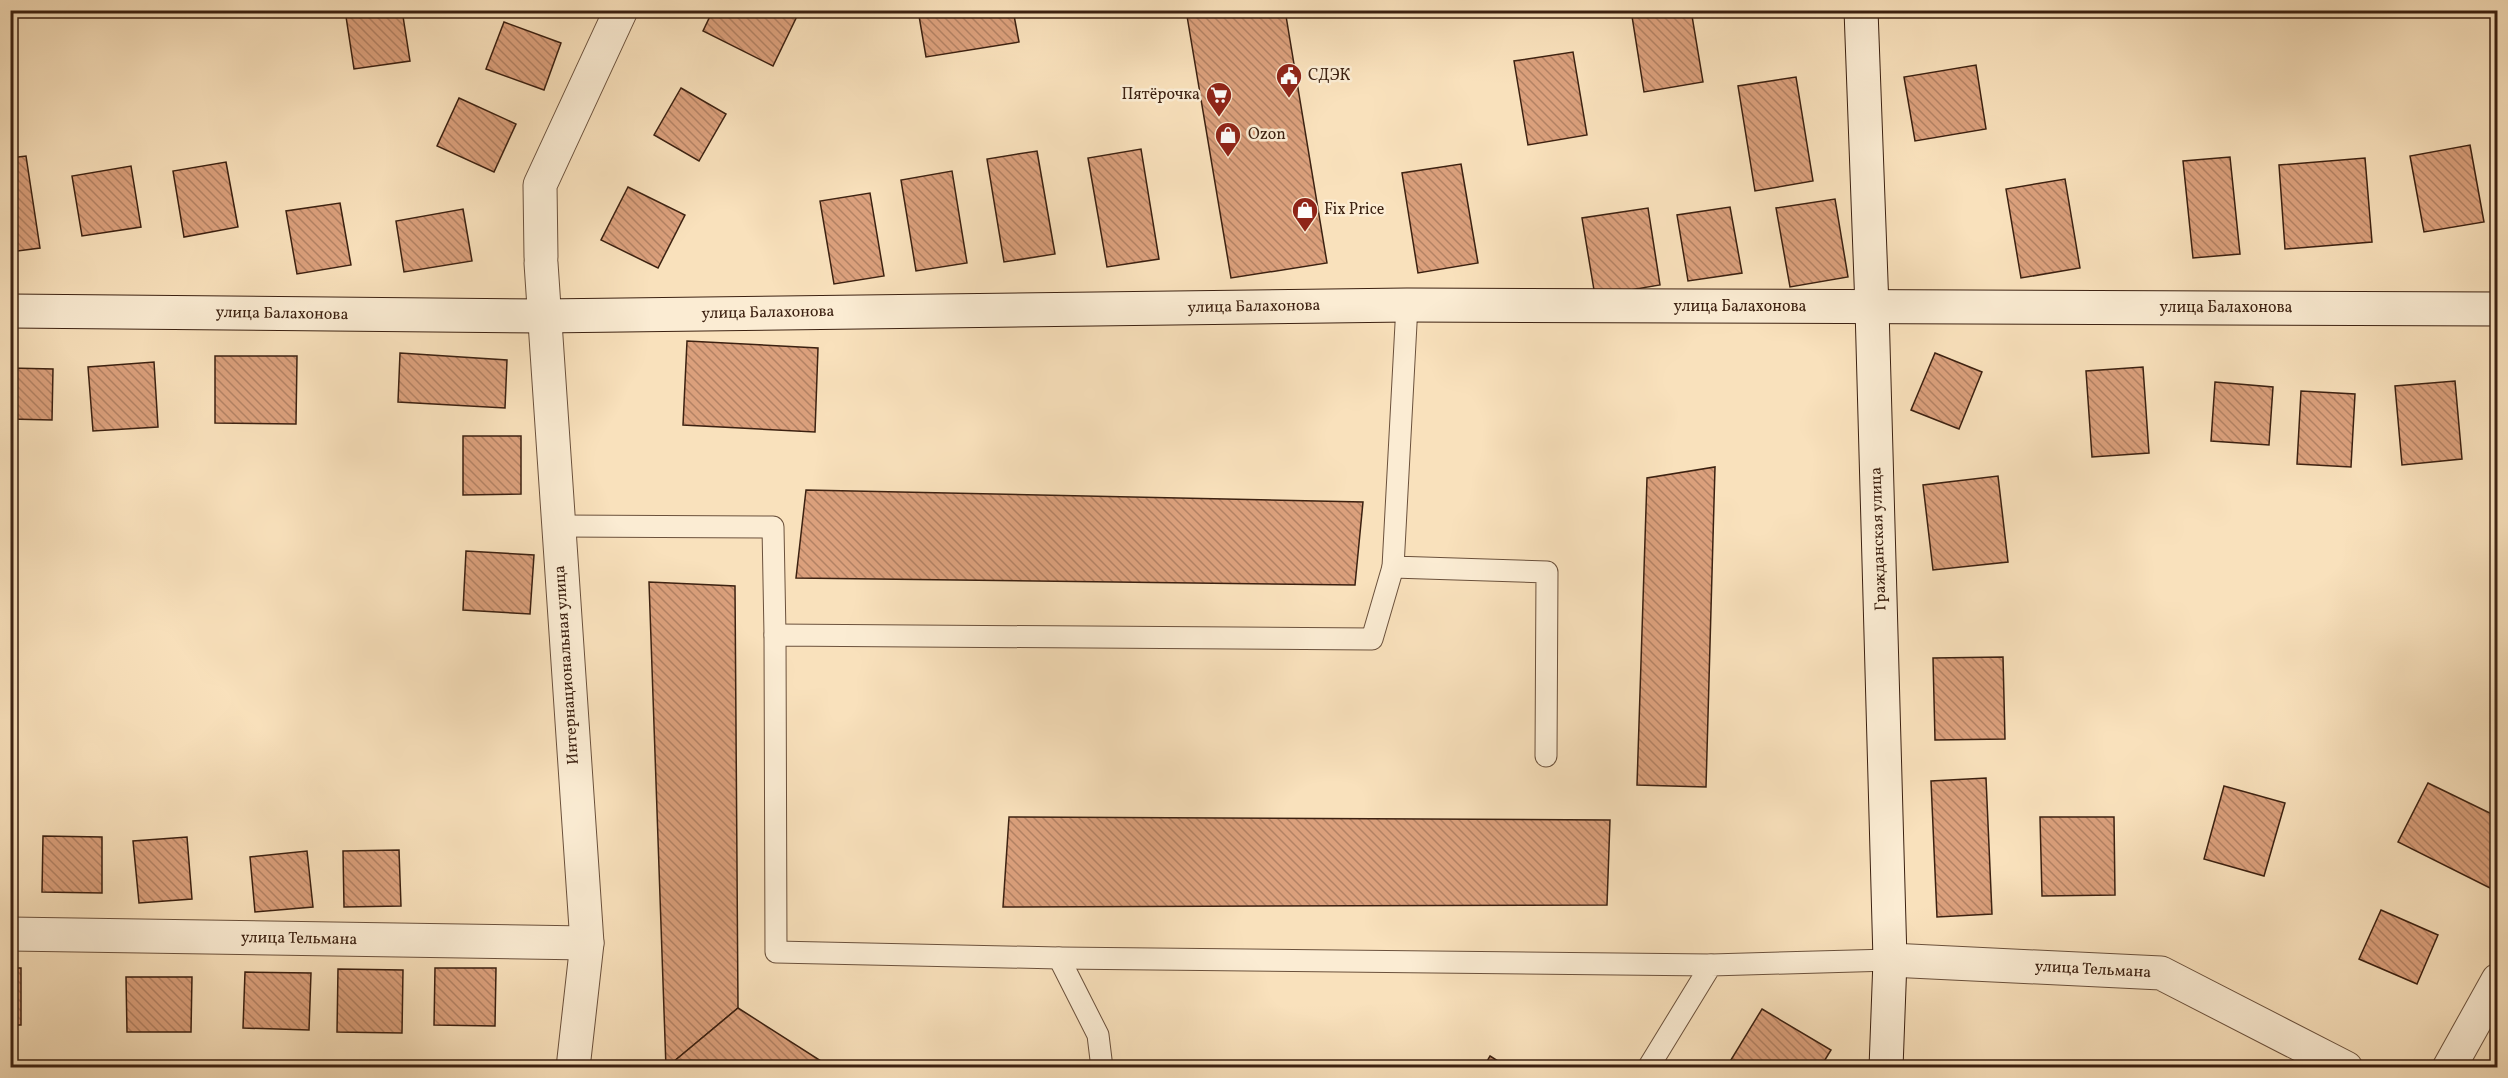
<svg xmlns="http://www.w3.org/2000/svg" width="2508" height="1078" font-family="Vollkorn,serif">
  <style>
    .building { fill: url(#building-back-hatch); stroke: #3c2111; stroke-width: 1.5 }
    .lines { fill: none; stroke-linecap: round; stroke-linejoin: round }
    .lane-casing { stroke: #6b513c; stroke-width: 23 }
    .street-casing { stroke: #6b513c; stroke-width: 35 }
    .secondary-casing { stroke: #3c2111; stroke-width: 35 }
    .lane { stroke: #fbecd3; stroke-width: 21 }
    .street { stroke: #fbecd3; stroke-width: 33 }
    .secondary { stroke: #fbecd3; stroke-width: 33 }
    .labels { text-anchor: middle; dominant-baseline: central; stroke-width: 5; stroke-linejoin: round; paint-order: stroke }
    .poi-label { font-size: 16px; fill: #3c2111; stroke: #fbecd3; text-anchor: start }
    .street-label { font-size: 16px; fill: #3c2111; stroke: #fbecd3 }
  </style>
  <defs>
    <pattern id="building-back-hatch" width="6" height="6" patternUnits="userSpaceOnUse" patternTransform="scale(1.5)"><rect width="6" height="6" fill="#dba07c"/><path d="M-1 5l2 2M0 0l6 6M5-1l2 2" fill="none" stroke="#b38264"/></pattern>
  </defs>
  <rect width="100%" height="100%" fill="#f9e1bc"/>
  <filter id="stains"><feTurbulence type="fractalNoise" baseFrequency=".00333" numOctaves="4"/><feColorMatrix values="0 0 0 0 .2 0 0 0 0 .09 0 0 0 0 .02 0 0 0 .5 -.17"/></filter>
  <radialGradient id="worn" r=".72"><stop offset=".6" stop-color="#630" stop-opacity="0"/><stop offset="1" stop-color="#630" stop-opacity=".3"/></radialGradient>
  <g class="building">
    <path d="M345 10H402L410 61 354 69Z"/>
    <path d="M713 10H800L773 66 703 31Z"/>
    <path d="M918 10H1013L1019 42 926 57Z"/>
    <path d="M1186 10H1285L1327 263 1231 278Z"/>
    <path d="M1631 10H1691L1703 82 1644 92Z"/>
    <path d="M504 22 561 43 544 90 486 69Z"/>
    <path d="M1573 52 1587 135 1528 145 1514 61Z"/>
    <path d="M1976 65 1986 129 1915 141 1904 77Z"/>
    <path d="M1796 77 1813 181 1755 191 1738 86Z"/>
    <path d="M681 88 726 114 699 161 654 135Z"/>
    <path d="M459 98 516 124 494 172 437 146Z"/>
    <path d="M2470 145 2484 222 2424 232 2410 156Z"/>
    <path d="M1141 149 1159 259 1107 267 1088 158Z"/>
    <path d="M1037 151 1055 254 1004 262 987 159Z"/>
    <path d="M26 156 40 248 10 252V158Z"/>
    <path d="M2230 157 2240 254 2193 258 2183 161Z"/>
    <path d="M2365 158 2372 242 2285 249 2279 165Z"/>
    <path d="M226 162 238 227 184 237 173 171Z"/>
    <path d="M1461 164 1478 263 1418 273 1402 173Z"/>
    <path d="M131 166 141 227 82 236 72 176Z"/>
    <path d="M952 171 967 263 916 271 901 180Z"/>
    <path d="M2065 179 2080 268 2021 278 2006 189Z"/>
    <path d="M628 187 685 215 658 268 601 240Z"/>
    <path d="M870 193 884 276 834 284 820 201Z"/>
    <path d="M1835 199 1848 277 1790 287 1776 208Z"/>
    <path d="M340 203 351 265 297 274 286 211Z"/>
    <path d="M1730 207 1742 273 1688 281 1677 215Z"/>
    <path d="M1648 208 1660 285 1595 296 1582 218Z"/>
    <path d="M463 209 472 261 404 272 396 221Z"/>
    <path d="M687 341 818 348 815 432 683 425Z"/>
    <path d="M400 353 507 360 505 408 398 402Z"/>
    <path d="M1935 353 1982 372 1959 429 1911 410Z"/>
    <path d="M215 356H297L296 424 215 423Z"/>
    <path d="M154 362 158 427 93 431 88 367Z"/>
    <path d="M2143 367 2149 453 2092 457 2086 371Z"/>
    <path d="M10 368 53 369 52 420 10 419Z"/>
    <path d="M2455 381 2462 459 2402 465 2395 386Z"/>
    <path d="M2215 382 2273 387 2269 445 2211 441Z"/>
    <path d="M2301 391 2355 394 2351 467 2297 464Z"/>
    <path d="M463 436H521V494L463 495Z"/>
    <path d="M1715 467 1706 787 1637 785 1647 478Z"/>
    <path d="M1998 476 2008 562 1933 570 1923 485Z"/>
    <path d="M806 490 1363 502 1355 585 796 578Z"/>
    <path d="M466 551 534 555 530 614 463 610Z"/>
    <path d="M649 582 735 586 738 1008 666 1068Z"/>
    <path d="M2003 657 2005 739 1935 740 1933 658Z"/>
    <path d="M1986 778 1992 914 1937 917 1931 781Z"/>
    <path d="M2428 783 2498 817V892L2398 842Z"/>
    <path d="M2224 786 2285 803 2264 876 2204 859Z"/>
    <path d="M1009 817 1610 820 1607 905 1003 907Z"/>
    <path d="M2040 817H2114L2115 895 2042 896Z"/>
    <path d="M43 836 102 837V893L42 892Z"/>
    <path d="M187 837 192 899 139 903 133 841Z"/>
    <path d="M399 850 401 906 344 907 343 851Z"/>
    <path d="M307 851 313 907 255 912 250 857Z"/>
    <path d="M2381 910 2438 935 2417 984 2359 959Z"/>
    <rect x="10" y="968" width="11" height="57"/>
    <path d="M435 968H496L495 1026 434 1025Z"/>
    <path d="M338 969 403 970 402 1033 337 1032Z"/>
    <path d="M245 972 311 973 309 1030 243 1028Z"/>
    <path d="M126 977H192L191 1032H127Z"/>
    <path d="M738 1008 832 1068H666Z"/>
    <path d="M1762 1009 1831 1050 1820 1068H1726Z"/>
    <path d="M1490 1056 1509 1068H1483Z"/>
  </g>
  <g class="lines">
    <g class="lane-casing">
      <g id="lane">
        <path d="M1407 305 1393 567 1547 572 1546 756"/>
        <path d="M558 526 773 527 775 635"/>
        <path d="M1393 567 1372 639 775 635 776 952 1059 958 1711 965"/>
        <path d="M1059 958 1098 1035 1102 1068"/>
        <path d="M1648 1068 1711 965 1890 960"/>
      </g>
    </g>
    <g class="street-casing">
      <g id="street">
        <path d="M541 257 540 185 621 10"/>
        <path d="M541 263 587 943 573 1068"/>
        <path d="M10 934 587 943"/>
        <path d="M1890 960 2161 973 2346 1068"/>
        <path d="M2449 1068 2498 980"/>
      </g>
    </g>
    <g class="secondary-casing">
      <g id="secondary">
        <path d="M1861 10 1872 308 1890 960 1886 1068"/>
        <path d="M10 311 543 316 1407 305 2498 309"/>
      </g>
    </g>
    <use href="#lane" class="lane"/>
    <use href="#street" class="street"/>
    <use href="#secondary" class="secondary"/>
  </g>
  <defs>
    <g id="civic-pin" transform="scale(1.35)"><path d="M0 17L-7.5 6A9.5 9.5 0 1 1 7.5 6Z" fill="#8f2418" stroke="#fbecd3"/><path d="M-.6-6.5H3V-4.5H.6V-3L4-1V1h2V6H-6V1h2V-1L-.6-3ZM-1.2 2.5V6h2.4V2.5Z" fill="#fff"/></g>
    <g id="supermarket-pin" transform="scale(1.35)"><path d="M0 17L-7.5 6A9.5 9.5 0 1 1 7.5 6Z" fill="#8f2418" stroke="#fbecd3"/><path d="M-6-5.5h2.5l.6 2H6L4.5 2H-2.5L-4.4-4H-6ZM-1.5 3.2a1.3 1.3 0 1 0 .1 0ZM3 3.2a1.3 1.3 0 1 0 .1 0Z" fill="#fff"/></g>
    <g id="shop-pin" transform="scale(1.35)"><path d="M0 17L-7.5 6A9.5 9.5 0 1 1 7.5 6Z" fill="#8f2418" stroke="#fbecd3"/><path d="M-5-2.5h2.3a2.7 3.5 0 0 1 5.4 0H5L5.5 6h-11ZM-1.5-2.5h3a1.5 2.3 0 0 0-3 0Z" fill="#fff"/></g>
  </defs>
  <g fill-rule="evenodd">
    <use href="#civic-pin" x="1289" y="76"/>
    <use href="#supermarket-pin" x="1219" y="95"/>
    <use href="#shop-pin" x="1228" y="135"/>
    <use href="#shop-pin" x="1305" y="210"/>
  </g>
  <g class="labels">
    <g class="poi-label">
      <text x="1308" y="76">СДЭК</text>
      <text x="1200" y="95" text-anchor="end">Пятёрочка</text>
      <text x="1248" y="135">Ozon</text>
      <text x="1324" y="210">Fix Price</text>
    </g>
    <g class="street-label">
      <text transform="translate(1254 307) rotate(-1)">улица Балахонова</text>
      <text x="1740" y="307">улица Балахонова</text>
      <text x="2226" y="308">улица Балахонова</text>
      <text transform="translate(768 313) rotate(-1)">улица Балахонова</text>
      <text transform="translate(282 314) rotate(1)">улица Балахонова</text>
      <text transform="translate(1879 539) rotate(-92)">Гражданская улица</text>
      <text transform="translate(567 665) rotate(-94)">Интернациональная улица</text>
      <text transform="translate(299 939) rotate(1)">улица Тельмана</text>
      <text transform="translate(2093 970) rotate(3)">улица Тельмана</text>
    </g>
  </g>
  <rect width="2508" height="1078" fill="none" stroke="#f9e1bc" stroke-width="36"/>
  <rect x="12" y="12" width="2484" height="1054" fill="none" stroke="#3c2111" stroke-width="3"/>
  <rect x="18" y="18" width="2472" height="1042" fill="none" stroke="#3c2111" stroke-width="1.5"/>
  <rect width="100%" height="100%" filter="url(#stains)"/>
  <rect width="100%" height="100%" fill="url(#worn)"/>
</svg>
